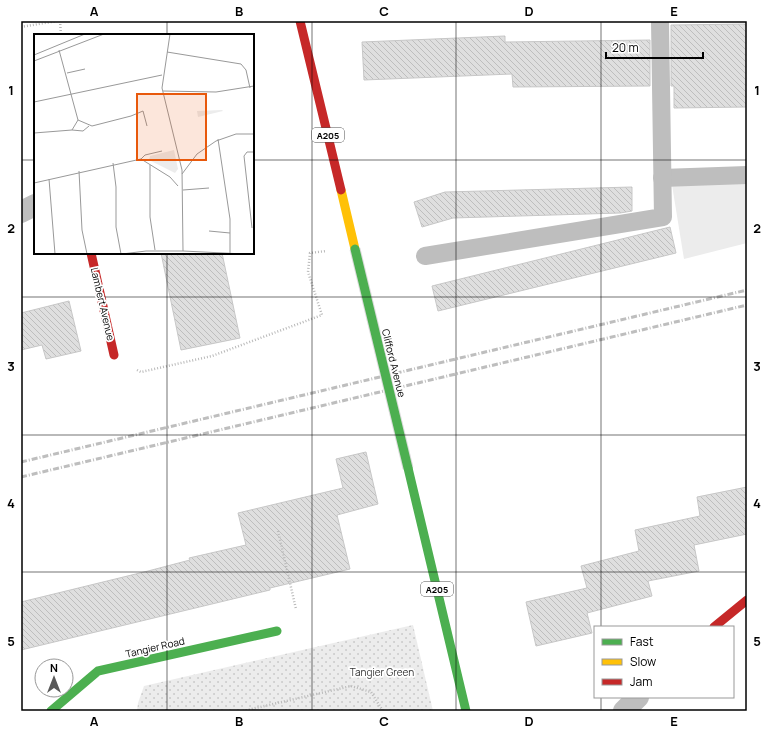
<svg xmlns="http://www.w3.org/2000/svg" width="768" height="732" font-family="Manrope,sans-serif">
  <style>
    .grass { fill: url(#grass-dots) }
    .garden { fill: #ececec }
    .building { fill: url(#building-back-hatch); stroke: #c7c7c7 }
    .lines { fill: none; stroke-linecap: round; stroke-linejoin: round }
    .path { stroke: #b9b9b9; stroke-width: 2.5; stroke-dasharray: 1 2; stroke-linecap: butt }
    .lane { stroke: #bebebe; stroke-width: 18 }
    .street { stroke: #bebebe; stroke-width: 22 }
    .fast { stroke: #4caf50; stroke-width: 9 }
    .slow { stroke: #ffc107; stroke-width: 9 }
    .jam { stroke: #c62828; stroke-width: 9 }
    .rail { stroke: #bebebe; stroke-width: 3; stroke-dasharray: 6 2 1 2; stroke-linecap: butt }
    .fast-bridge-casing { stroke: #dbdbdb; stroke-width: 11; stroke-linecap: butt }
    .fast-bridge { stroke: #4caf50; stroke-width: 9 }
    .grid { fill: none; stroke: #000; stroke-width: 1; stroke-opacity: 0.55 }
    .labels { text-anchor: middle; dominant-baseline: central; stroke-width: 3.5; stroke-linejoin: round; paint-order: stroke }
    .shield { fill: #fff; stroke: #4c4c4c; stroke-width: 1 }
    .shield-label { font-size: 9px; font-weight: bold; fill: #000 }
    .street-label { font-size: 10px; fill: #000; stroke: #fff }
    .park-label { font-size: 10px; fill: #333; stroke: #fff }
    .inset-road { fill: none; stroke: #999; stroke-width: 1 }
    .view { fill: #e8590c; fill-opacity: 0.15; stroke: #e8590c; stroke-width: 2 }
    .inset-edge { fill: none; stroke: #000; stroke-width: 2 }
    .neatline { fill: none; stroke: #000; stroke-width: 1.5 }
    .grid-label { font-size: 13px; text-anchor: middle; font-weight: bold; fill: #000 }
  </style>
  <defs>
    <pattern id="grass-dots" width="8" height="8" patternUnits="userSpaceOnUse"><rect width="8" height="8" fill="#ececec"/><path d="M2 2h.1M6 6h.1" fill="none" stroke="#c9c9c9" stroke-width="1.8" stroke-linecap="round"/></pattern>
    <pattern id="building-back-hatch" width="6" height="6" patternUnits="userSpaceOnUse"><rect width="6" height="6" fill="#dfdfdf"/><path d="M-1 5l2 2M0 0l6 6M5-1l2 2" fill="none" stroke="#bebebe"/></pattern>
  </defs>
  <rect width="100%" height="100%" fill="#fff"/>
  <path class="grass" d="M413 625 433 711H137L138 703 144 686Z"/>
  <path class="garden" d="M747 181V243L684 259 672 185Z"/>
  <g class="building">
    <path d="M747 24V107L674 108V86H671V25Z"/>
    <path d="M505 36V42L650 40V86L513 87 512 74 364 80 362 42Z"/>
    <path d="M632 187V211L620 213 453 218 422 227 414 202 445 192Z"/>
    <path d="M670 227 676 253 438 311 432 286Z"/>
    <path d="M161 253H222L240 338 181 350Z"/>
    <path d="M69 301 81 351 46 359 42 345 21 350V313Z"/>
    <path d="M366 452 378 504 337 515 350 569 270 588V590L21 650V602L148 571 190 560 189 558 246 545 238 513 343 488 336 459Z"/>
    <path d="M747 487V534L694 545 699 571 648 581 652 596 587 613 592 633 536 646 526 602 587 588 581 566 639 551 635 530 700 516 697 497Z"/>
  </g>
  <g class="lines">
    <g class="path">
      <path d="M60 21 61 35"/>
      <path d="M21 27 57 21"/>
      <path d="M137 370 141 372 212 356 322 315 308 272 310 253 326 251"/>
      <path d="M278 531 296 609"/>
      <path d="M243 711 351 686 371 692 383 711"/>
    </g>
    <g class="lane">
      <path d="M662 178 747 175"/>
      <path d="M425 256 663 217 660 21"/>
    </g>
    <g class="street">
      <path d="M21 212 35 205"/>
      <path d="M624 711 638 697"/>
    </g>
    <g class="fast">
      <path d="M408 468 466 711"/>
      <path d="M51 711 98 671 277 631"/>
    </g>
    <path class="slow" d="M341 190 355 249"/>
    <g class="jam">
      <path d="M300 21 341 190"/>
      <path d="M91 253 114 355"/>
      <path d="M714 627 747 600"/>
    </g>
    <g class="rail">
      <path d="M21 462 747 290"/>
      <path d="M21 477 747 305"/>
    </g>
    <g class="fast-bridge-casing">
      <path id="fast-bridge" d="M355 249 408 468"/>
    </g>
    <use href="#fast-bridge" class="fast-bridge"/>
  </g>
  <path class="grid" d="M167 21V35M312 21V711M456 21V711M601 21V627M21 160H35M253 160H747M167 253V711M21 297H747M21 435H747M21 572H747M601 697V711"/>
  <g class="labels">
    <g class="shield">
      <rect x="312" y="128" width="32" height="14" rx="3"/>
      <rect x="421" y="582" width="32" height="14" rx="3"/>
    </g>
    <g class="shield-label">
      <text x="328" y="135">A205</text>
      <text x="437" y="589">A205</text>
    </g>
    <g class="street-label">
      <text transform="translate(103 304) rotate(77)">Lambert Avenue</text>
      <text transform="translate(394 363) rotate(76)">Clifford Avenue</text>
      <text transform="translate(155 647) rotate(-13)">Tangier Road</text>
    </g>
    <g class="park-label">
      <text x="382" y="672">Tangier Green</text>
    </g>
  </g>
  <g transform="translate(34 34)">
    <rect width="220" height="220" fill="#fff"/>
    <path d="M140 116 144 135 141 139 115 126 116 122Z" fill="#ececec"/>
    <path d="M188 76 189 77 164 83 163 77Z" fill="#ececec"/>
    <path class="inset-road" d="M136 0 128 54 148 136 149 217 210 220M25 16 44 86M133 18 207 30 212 36 216 54M0 21 51 0M0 27 70 0M33 39 51 35M129 57 182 58 220 52M0 68 128 41M55 92 49 97 38 96 44 86 58 92 97 82 109 77 113 92M0 99 38 96M184 105 196 185V220M107 125 136 143 144 152M79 129 82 153V193L87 220M116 131V183L121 216M45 137 48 196 53 220M148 140 163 120 182 107 202 100H220M15 145 21 220M0 149 107 125 111 121 128 117M149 156 175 154M218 194 210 122 213 118H220M175 197 196 199M88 220 112 217H149"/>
    <path class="view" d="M103 60H172V126H103Z"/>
    <rect width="220" height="220" class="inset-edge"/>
  </g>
  <rect width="768" height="732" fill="none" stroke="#ffffff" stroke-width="44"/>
  <rect x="594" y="626" width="140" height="72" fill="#ffffff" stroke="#999999"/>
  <rect x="602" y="639" width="20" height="6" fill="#4caf50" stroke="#999999"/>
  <text x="630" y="646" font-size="12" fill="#000000">Fast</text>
  <rect x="602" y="659" width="20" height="6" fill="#ffc107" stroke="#999999"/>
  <text x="630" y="666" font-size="12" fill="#000000">Slow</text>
  <rect x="602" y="679" width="20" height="6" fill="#c62828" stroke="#999999"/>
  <text x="630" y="686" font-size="12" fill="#000000">Jam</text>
  <g transform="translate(54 678)"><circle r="19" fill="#ffffff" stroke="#999999"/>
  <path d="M0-3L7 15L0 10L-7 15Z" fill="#595959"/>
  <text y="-6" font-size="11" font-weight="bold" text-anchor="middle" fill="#000000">N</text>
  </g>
  <path d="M606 52v6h97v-6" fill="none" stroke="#000000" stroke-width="2"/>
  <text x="612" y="52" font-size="12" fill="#000000" stroke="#ffffff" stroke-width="3" paint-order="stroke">20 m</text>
  <rect x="22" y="22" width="724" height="688" class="neatline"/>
  <g class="grid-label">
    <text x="94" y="16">A</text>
    <text x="239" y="16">B</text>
    <text x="384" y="16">C</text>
    <text x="529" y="16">D</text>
    <text x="674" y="16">E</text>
    <text x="11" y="95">1</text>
    <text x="757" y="95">1</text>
    <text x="11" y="233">2</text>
    <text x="757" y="233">2</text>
    <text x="11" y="371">3</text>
    <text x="757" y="371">3</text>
    <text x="11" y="508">4</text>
    <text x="757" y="508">4</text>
    <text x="11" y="646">5</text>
    <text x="757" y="646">5</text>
    <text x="94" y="726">A</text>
    <text x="239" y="726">B</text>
    <text x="384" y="726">C</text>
    <text x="529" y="726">D</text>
    <text x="674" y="726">E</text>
  </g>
</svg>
